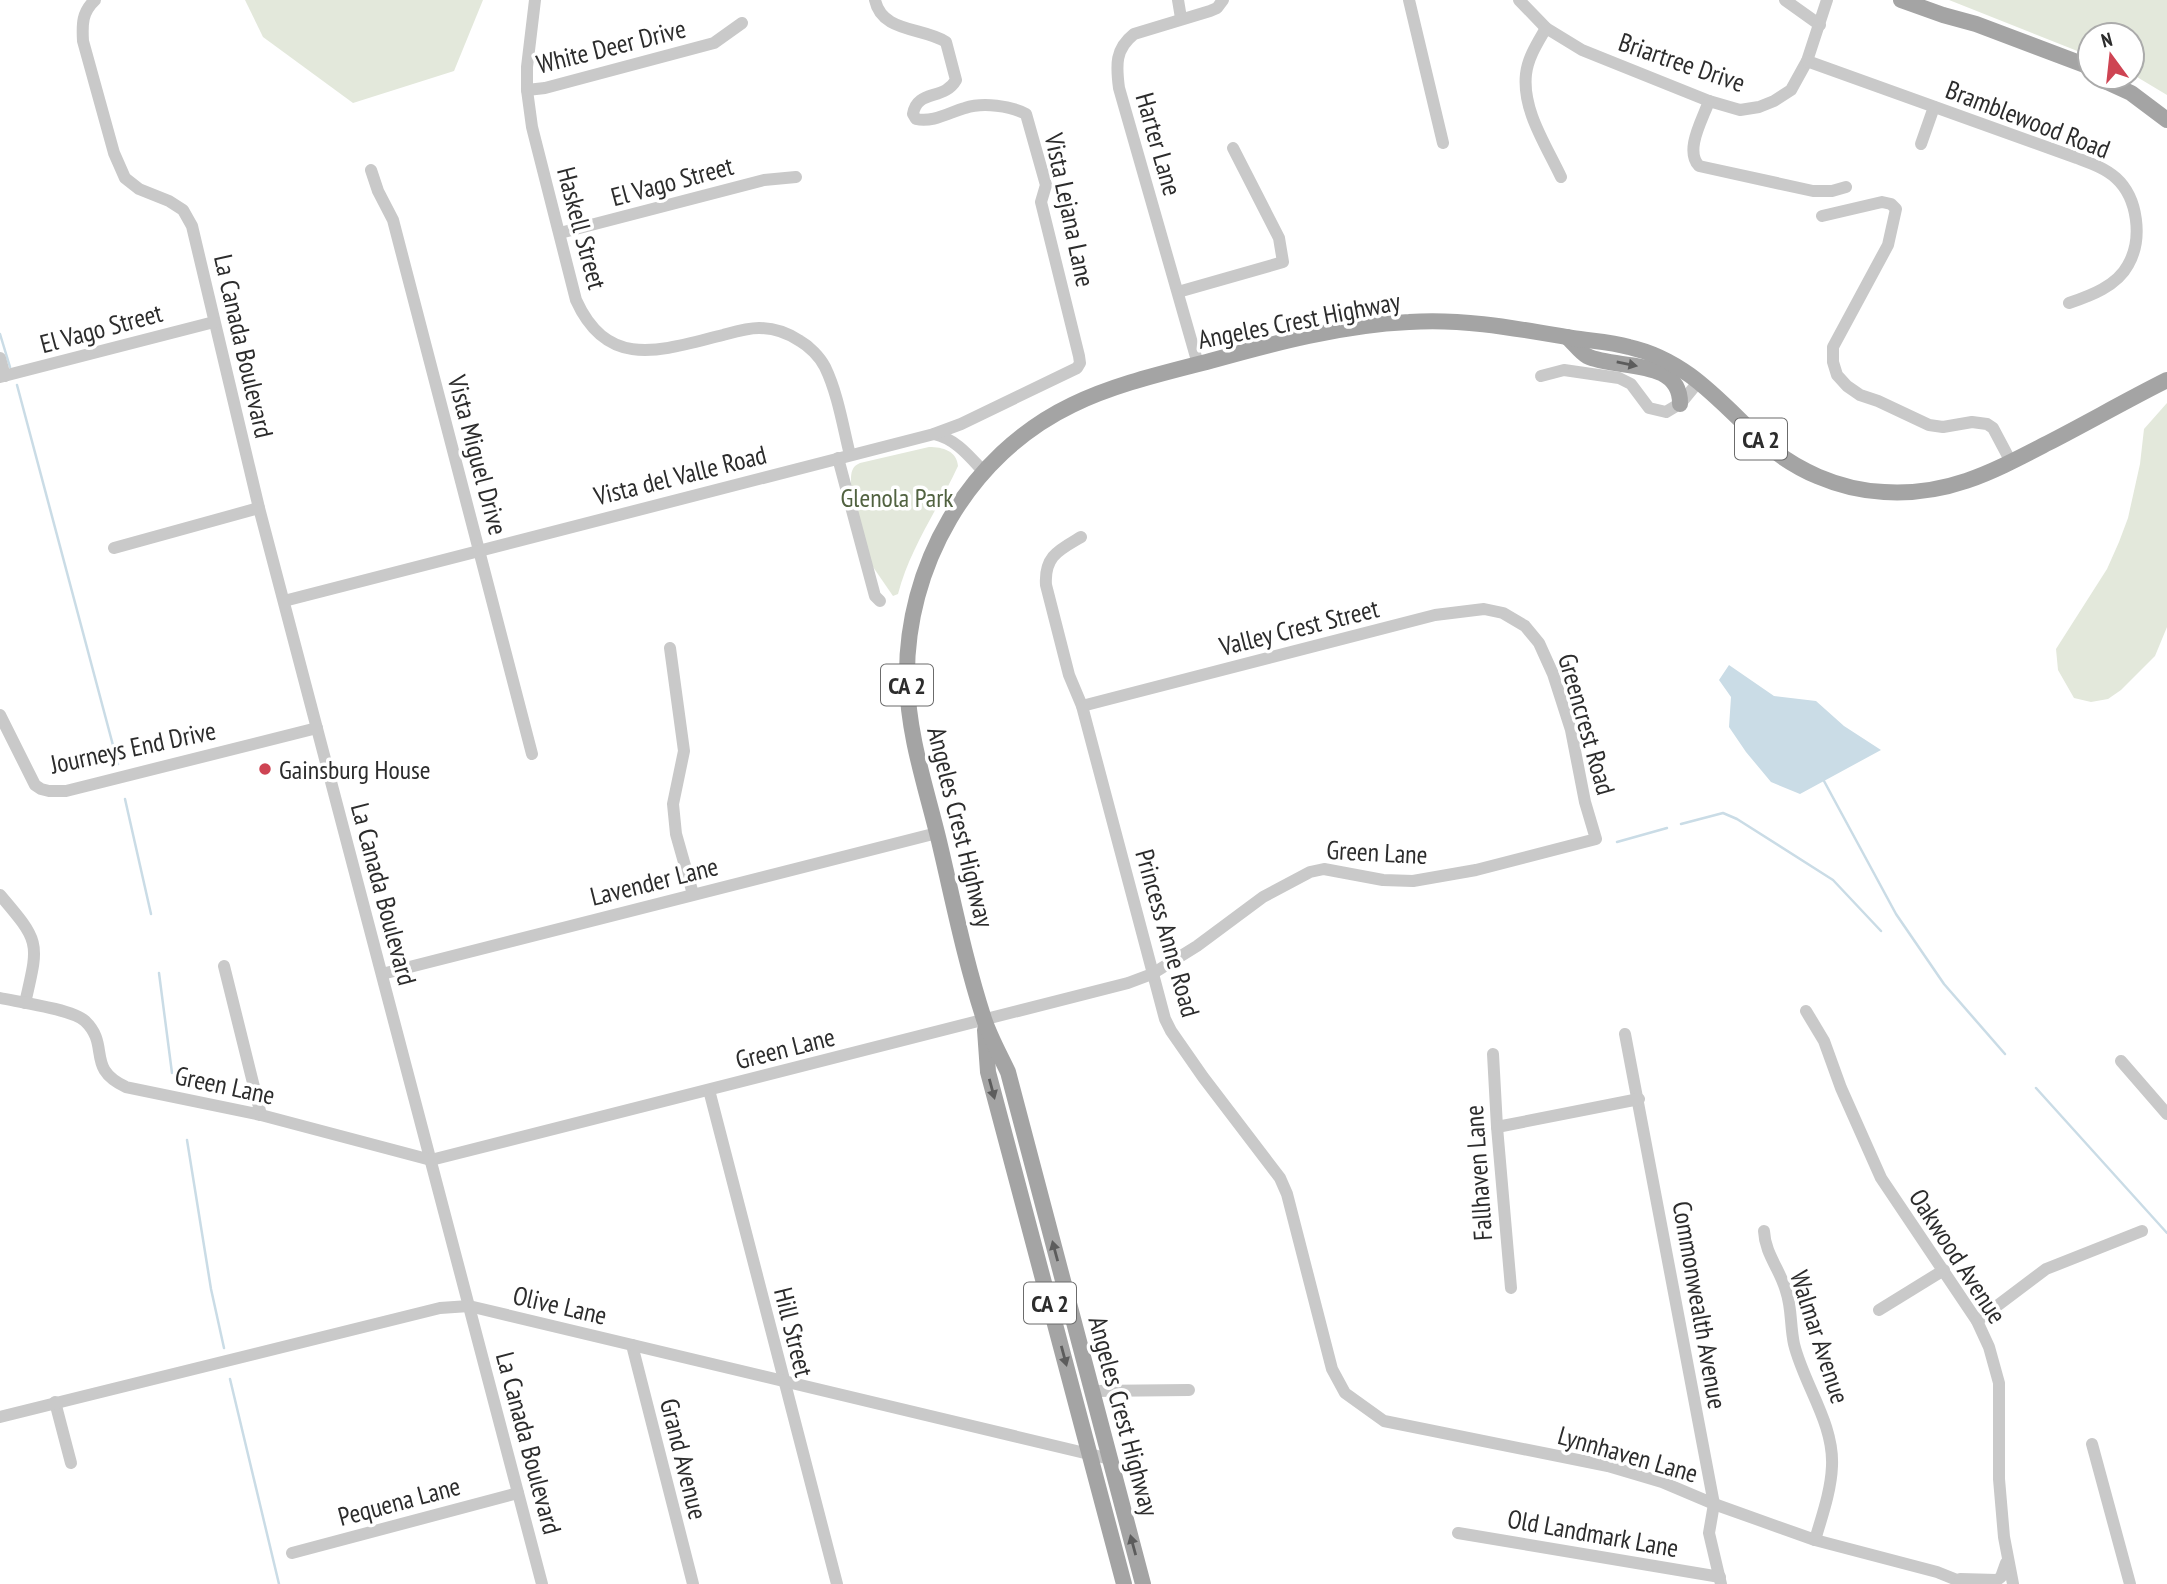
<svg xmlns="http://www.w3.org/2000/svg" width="2167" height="1584" font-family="'PT Sans Narrow',sans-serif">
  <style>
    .green { fill: #e3e8db }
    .water { fill: #cadce6 }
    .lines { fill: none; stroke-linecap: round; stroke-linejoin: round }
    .stream { stroke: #cadce6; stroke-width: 2.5 }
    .minor { stroke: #c9c9c9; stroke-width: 12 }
    .major { stroke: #a4a4a4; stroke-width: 16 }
    .oneway { fill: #5c5c5c }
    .poi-dot { fill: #ce4453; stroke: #fff; stroke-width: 2.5 }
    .labels { text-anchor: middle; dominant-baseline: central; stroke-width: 7; stroke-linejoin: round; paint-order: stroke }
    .shield { fill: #fff; stroke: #6b6b6b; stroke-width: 2 }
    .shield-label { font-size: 24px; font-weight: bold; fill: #2c2c2c }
    .street-label { font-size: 26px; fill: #2c2c2c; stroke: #fff }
    .park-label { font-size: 26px; fill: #516240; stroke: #fff }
    .poi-label { font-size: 26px; fill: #2c2c2c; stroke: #fff; text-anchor: start }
  </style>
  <rect width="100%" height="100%" fill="#fff"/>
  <g class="green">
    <path d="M245 0H483L454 71 353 103 263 37Z"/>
    <path d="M1949 0H2167V95L2132 74V35H2090V56Z"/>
    <path d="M2167 403V627L2155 656 2121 690 2108 699 2091 702 2074 698 2058 670 2056 649 2107 569 2119 542 2128 518 2140 464 2144 429Z"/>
    <path d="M929 447C943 447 957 451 958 466 938 509 910 548 898 594L893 596 871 564 851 485C851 476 850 467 860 463Z"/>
  </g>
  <path class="water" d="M1729 665 1774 696 1816 701 1844 726 1881 750 1800 794 1771 782 1746 752 1729 727 1731 697 1719 680Z"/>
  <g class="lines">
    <g class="stream">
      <path d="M0 334 10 367"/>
      <path d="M17 385 118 764"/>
      <path d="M1824 781 1896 914 1944 984 2005 1054"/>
      <path d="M125 799 151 914"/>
      <path d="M1681 824 1723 813 1737 819 1833 880 1881 931"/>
      <path d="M1617 842 1667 828"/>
      <path d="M159 973 172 1073"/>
      <path d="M2036 1088 2167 1233"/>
      <path d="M187 1140 211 1289 224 1348"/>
      <path d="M230 1379 279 1584"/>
    </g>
    <g class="minor">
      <path d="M95 0C82 12 82 24 83 41L114 153 125 178 139 189 169 201 183 210 192 226 259 508 542 1584"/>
      <path d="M535 0 527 67V90L532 127 576 300C608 371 662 350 723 335 734 332 747 328 759 328 773 328 788 333 800 341 809 346 820 357 825 367 838 394 843 427 850 455"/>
      <path d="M1178 0 1181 18"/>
      <path d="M1409 0 1443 143"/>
      <path d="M1519 0 1546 28 1582 50 1709 101 1740 110 1759 107 1774 101 1791 90 1807 61 1827 0"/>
      <path d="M1785 0 1820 25"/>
      <path d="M1546 28C1538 42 1528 57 1526 74 1522 110 1546 145 1561 177"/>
      <path d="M1807 61 2077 158C2090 163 2105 168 2116 178 2138 198 2143 239 2128 265 2117 286 2090 296 2069 303"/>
      <path d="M527 90 545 88 714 43 742 23"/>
      <path d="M1709 101C1703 119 1684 150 1699 166L1813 191H1832L1846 187"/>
      <path d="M1921 144 1934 107"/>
      <path d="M371 170 378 191 393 220 532 754"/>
      <path d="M1822 216 1882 202 1891 204 1896 209 1888 245 1833 347V362L1837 375 1847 386 1860 395 1878 401 1929 425 1943 427 1972 422 1987 424 1993 428 2011 462"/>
      <path d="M560 233 764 180 796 177"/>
      <path d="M1178 292 1283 262 1279 238 1233 148"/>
      <path d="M0 358 5 376"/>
      <path d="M1198 364 1119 88C1116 65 1115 49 1134 34L1210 11 1217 8 1223 0"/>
      <path d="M1541 376 1564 370 1619 378 1631 384 1649 408 1666 412 1681 403 1699 381"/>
      <path d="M0 377 214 322"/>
      <path d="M934 434C956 439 969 456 984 472"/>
      <path d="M838 458 875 596 880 601"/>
      <path d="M1081 537C1059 550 1044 556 1046 585L1069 675 1082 706 1165 1019 1171 1031 1203 1077 1280 1178 1287 1194 1332 1369 1345 1393 1384 1421 1608 1466 1662 1482 1714 1504 1815 1540 1937 1572 1967 1584"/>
      <path d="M114 548 259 508"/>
      <path d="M284 601 934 434 961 424 1077 368 1080 363 1079 356 1041 202 1046 185 1026 114C1011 106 983 102 965 108 950 112 933 123 916 119L913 114C917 89 944 101 956 80L946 42C923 27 882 33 875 0"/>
      <path d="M670 648 684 751 673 804 676 834 693 894"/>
      <path d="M0 715 35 785 41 789 49 791H66L98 783 317 728"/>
      <path d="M0 895C41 943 39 942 25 1003"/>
      <path d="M224 966 261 1115"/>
      <path d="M382 974 937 833"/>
      <path d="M0 998C19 1002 72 1009 85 1021 111 1046 85 1068 126 1087L261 1115 431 1160 1128 983 1152 974 1197 946 1263 897 1310 872 1324 869 1383 880 1413 881 1476 870 1596 839 1585 802 1571 730 1553 674 1539 643 1525 626 1503 613 1484 609 1435 615 1082 706"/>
      <path d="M1806 1011 1824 1041 1841 1088 1881 1178 1977 1321 1989 1347 1999 1383V1479L2004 1537 2013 1584"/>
      <path d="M1625 1034 1714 1504 1709 1533 1721 1584"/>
      <path d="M1493 1054 1497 1127 1511 1288"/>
      <path d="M2121 1061 2167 1114"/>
      <path d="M709 1090 837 1584"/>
      <path d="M1497 1127 1639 1099"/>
      <path d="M1764 1231C1765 1254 1780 1269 1786 1291 1792 1308 1790 1326 1794 1344 1804 1385 1834 1423 1832 1466 1831 1491 1822 1516 1815 1540"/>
      <path d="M1879 1310 1944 1270"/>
      <path d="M1977 1321 2046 1269 2142 1231"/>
      <path d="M632 1345 693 1584"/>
      <path d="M1092 1391 1189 1390"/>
      <path d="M55 1402 71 1463"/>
      <path d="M0 1417 440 1308 469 1306 1110 1459"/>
      <path d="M2092 1444 2130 1584"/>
      <path d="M1458 1533 1720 1577"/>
      <path d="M292 1553 518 1493"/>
      <path d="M1960 1579 1997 1580 2001 1577 2006 1563"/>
    </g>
    <g class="major">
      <path d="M1901 0 1943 15 1976 24 2090 67"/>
      <path d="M2096 77 2131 93 2167 120"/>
      <path d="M1567 337C1573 342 1580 352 1587 356 1615 370 1681 357 1680 404"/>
      <path d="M985 1030 988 1072 1124 1584"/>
      <path d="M1143 1584 1008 1072C1000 1055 990 1037 984 1019 965 961 953 900 939 841 926 787 908 736 907 680 905 567 968 455 1072 405 1115 384 1164 373 1210 361 1274 343 1342 325 1409 322 1463 318 1519 329 1572 338 1591 341 1611 342 1629 347 1687 360 1720 402 1761 440 1794 470 1839 490 1884 492 1948 496 1992 472 2048 443 2087 423 2127 400 2167 380"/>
    </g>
  </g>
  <defs><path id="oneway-solid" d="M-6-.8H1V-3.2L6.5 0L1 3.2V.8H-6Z" transform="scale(1.75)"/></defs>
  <g class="oneway">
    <use href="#oneway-solid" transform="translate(1627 364) rotate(11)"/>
    <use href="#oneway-solid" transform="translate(992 1089) rotate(75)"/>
    <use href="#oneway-solid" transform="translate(1055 1251) rotate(-105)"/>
    <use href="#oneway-solid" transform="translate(1064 1356) rotate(75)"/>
    <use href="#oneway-solid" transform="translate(1133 1545) rotate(-105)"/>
  </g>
  <circle class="poi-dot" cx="265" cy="769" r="7"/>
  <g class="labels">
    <g class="shield">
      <rect x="1735" y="418.5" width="52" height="41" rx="5"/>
      <rect x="881" y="664.5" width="52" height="41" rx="5"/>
      <rect x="1024" y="1282.5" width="52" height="41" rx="5"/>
    </g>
    <g class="shield-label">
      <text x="1761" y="439">CA 2</text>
      <text x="907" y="685">CA 2</text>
      <text x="1050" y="1303">CA 2</text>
    </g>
    <g class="street-label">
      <text transform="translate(611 46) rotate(-14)">White Deer Drive</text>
      <text transform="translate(1682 62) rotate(19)">Briartree Drive</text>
      <text transform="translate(2028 119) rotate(21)">Bramblewood Road</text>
      <text transform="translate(1159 144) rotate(74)">Harter Lane</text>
      <text transform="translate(672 181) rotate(-15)">El Vago Street</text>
      <text transform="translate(1070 210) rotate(78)">Vista Lejana Lane</text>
      <text transform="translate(582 228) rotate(75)">Haskell Street</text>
      <text transform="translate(1299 320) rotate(-11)">Angeles Crest Highway</text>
      <text transform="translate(101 328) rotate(-15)">El Vago Street</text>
      <text transform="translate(244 346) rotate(77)">La Canada Boulevard</text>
      <text transform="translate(478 455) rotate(75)">Vista Miguel Drive</text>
      <text transform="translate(680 475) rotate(-14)">Vista del Valle Road</text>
      <text transform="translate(1299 627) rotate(-14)">Valley Crest Street</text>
      <text transform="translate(1587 724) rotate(74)">Greencrest Road</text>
      <text transform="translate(133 747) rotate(-12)">Journeys End Drive</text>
      <text transform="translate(961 827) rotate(76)">Angeles Crest Highway</text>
      <text transform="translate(1377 852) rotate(3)">Green Lane</text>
      <text transform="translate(654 881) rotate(-14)">Lavender Lane</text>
      <text transform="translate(384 894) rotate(75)">La Canada Boulevard</text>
      <text transform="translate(1168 933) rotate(74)">Princess Anne Road</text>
      <text transform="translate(785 1048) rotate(-14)">Green Lane</text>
      <text transform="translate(225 1085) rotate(12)">Green Lane</text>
      <text transform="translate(1478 1173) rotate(-94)">Fallhaven Lane</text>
      <text transform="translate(1958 1256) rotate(57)">Oakwood Avenue</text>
      <text transform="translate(560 1305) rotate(13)">Olive Lane</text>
      <text transform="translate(1700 1305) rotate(80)">Commonwealth Avenue</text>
      <text transform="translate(794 1332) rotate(76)">Hill Street</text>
      <text transform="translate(1820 1337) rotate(72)">Walmar Avenue</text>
      <text transform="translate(1124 1416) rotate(75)">Angeles Crest Highway</text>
      <text transform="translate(529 1443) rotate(75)">La Canada Boulevard</text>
      <text transform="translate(1628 1454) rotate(16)">Lynnhaven Lane</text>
      <text transform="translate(684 1459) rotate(76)">Grand Avenue</text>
      <text transform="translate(399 1501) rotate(-15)">Pequena Lane</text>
      <text transform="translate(1593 1533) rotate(10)">Old Landmark Lane</text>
    </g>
    <g class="park-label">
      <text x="897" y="497">Glenola Park</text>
    </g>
    <g class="poi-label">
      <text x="279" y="769">Gainsburg House</text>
    </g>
  </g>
  <g transform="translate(2111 56) rotate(345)"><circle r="33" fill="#ffffff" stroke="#ababab" stroke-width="2"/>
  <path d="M0-5L12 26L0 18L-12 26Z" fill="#ce4453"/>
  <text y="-10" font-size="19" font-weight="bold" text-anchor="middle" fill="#2c2c2c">N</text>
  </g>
</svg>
